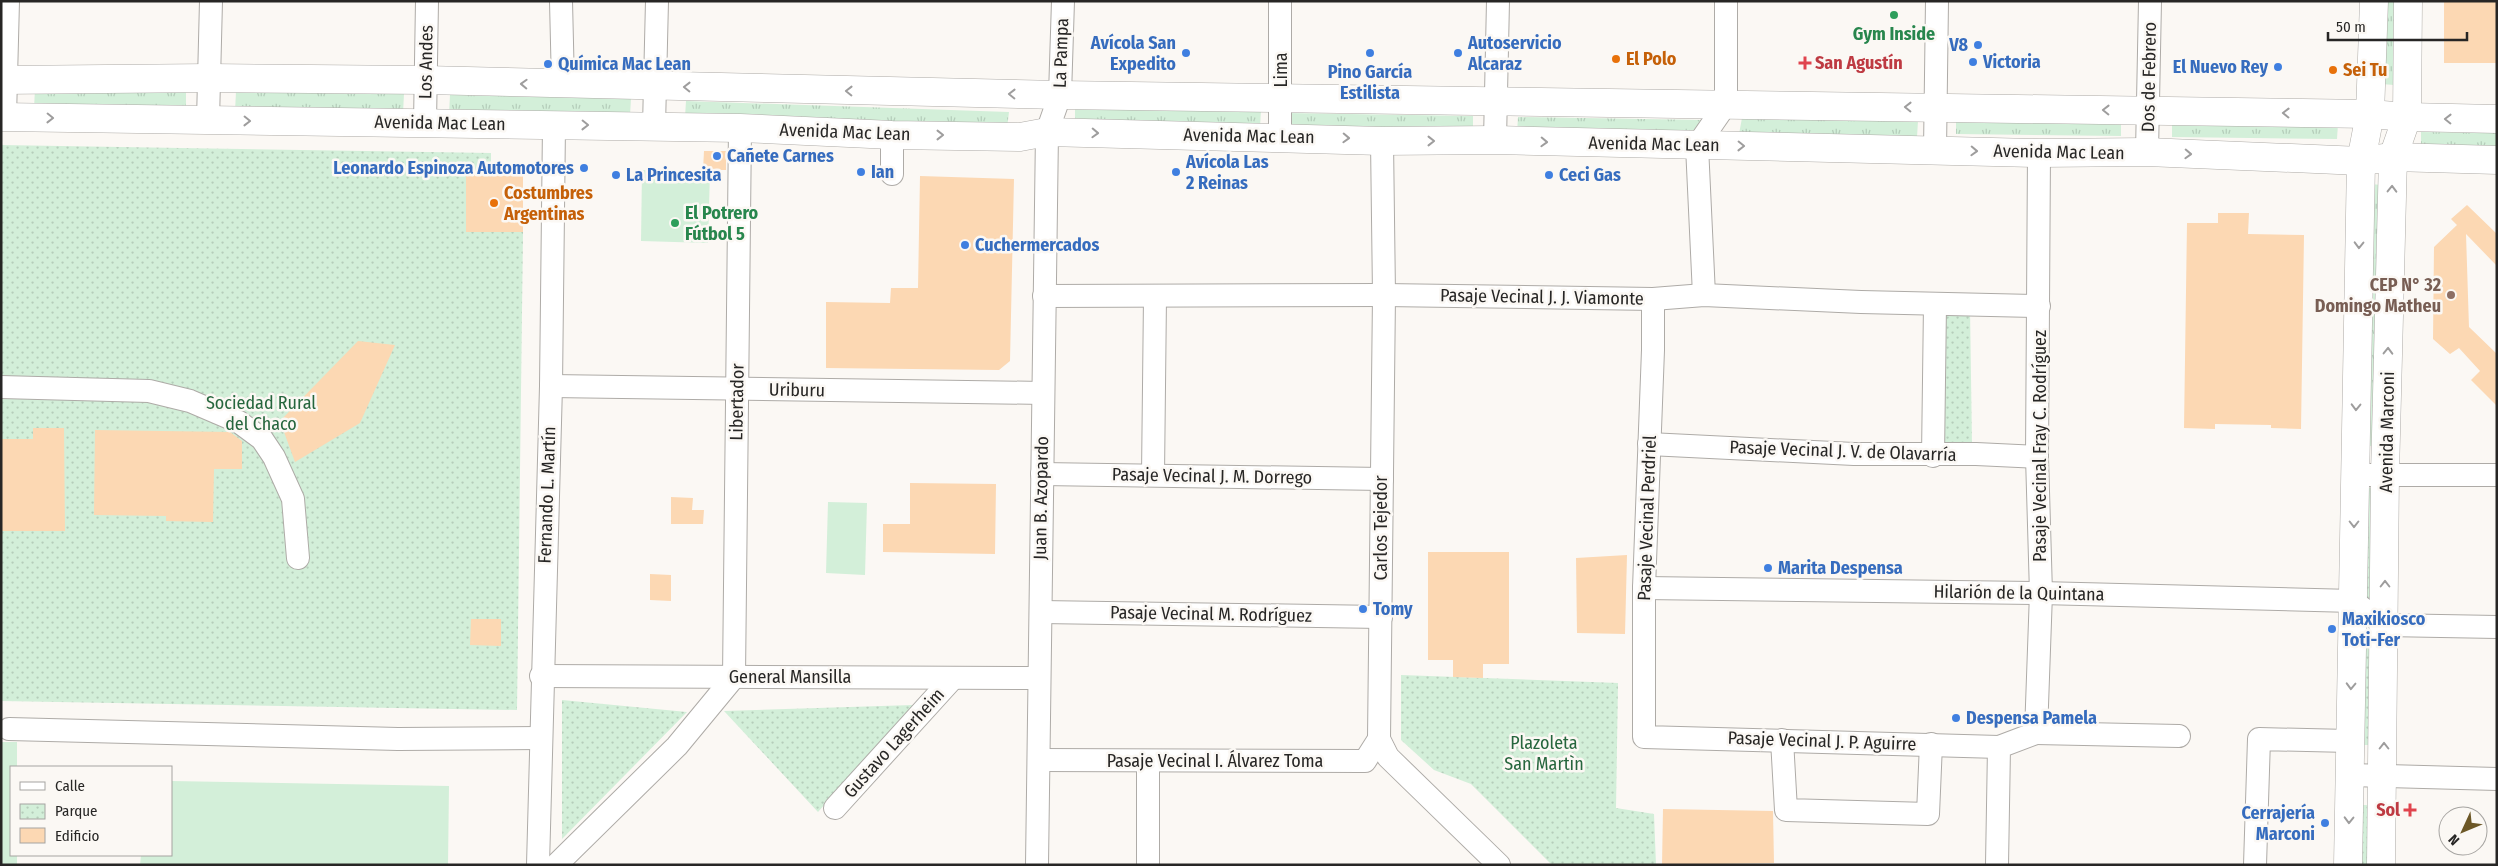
<svg xmlns="http://www.w3.org/2000/svg" width="2498" height="866" font-family="'Fira Sans Condensed',sans-serif">
  <style>
    .grass { fill: url(#grass-tufts) }
    .park { fill: url(#park-dots) }
    .garden { fill: #d3efd9 }
    .building { fill: #fcd8b3 }
    .lines { fill: none; stroke-linecap: round; stroke-linejoin: round }
    .minor-casing { stroke: #aeaba7; stroke-width: 24 }
    .major-casing { stroke: #aeaba7; stroke-width: 29 }
    .minor { stroke: #fff; stroke-width: 22 }
    .major { stroke: #fff; stroke-width: 28 }
    .oneway { stroke: #9e9d9d }
    .leisure-dot { fill: #2e9e5b; stroke: #fbf8f4; stroke-width: 2 }
    .shop-dot { fill: #3f7fe0; stroke: #fbf8f4; stroke-width: 2 }
    .food-dot { fill: #e8710a; stroke: #fbf8f4; stroke-width: 2 }
    .health-dot { fill: #e0444e; stroke: #fbf8f4; stroke-width: 2 }
    .education-dot { fill: #8d6e63; stroke: #fbf8f4; stroke-width: 2 }
    .labels { text-anchor: middle; dominant-baseline: central; stroke-width: 5; stroke-linejoin: round; paint-order: stroke }
    .leisure-label { font-size: 18px; font-weight: bold; fill: #27864d; stroke: #fbf8f4 }
    .shop-label { font-size: 18px; font-weight: bold; fill: #366cbe; stroke: #fbf8f4; text-anchor: start }
    .street-label { font-size: 18px; fill: #272625; stroke: #fbf8f4 }
    .food-label { font-size: 18px; font-weight: bold; fill: #c56008; stroke: #fbf8f4; text-anchor: start }
    .health-label { font-size: 18px; font-weight: bold; fill: #be3a42; stroke: #fbf8f4; text-anchor: start }
    .education-label { font-size: 18px; font-weight: bold; fill: #785e54; stroke: #fbf8f4; text-anchor: end }
    .park-label { font-size: 18px; fill: #26663d; stroke: #fbf8f4 }
  </style>
  <defs>
    <pattern id="grass-tufts" width="24" height="20" patternUnits="userSpaceOnUse" patternTransform="scale(1.25)"><rect width="24" height="20" fill="#d3efd9"/><path d="M3 7l-1-3M5 7V3M7 7l1-3M15 17l-1-3M17 17v-4M19 17l1-3" fill="none" stroke="#b5cdba"/></pattern>
    <pattern id="park-dots" width="8" height="8" patternUnits="userSpaceOnUse" patternTransform="scale(1.25)"><rect width="8" height="8" fill="#d3efd9"/><path d="M2 2h.1M6 6h.1" fill="none" stroke="#b5cdba" stroke-width="1.8" stroke-linecap="round"/></pattern>
  </defs>
  <rect width="100%" height="100%" fill="#fbf8f4"/>
  <g class="grass">
    <path d="M2383 1H2396L2394 85 2381 84Z"/>
    <path d="M35 89 186 91V111L34 108Z"/>
    <path d="M236 92 404 94 403 113 235 111Z"/>
    <path d="M450 95 631 98 630 116 449 114Z"/>
    <path d="M686 101 1009 112 1007 128 685 117Z"/>
    <path d="M1075 107 1261 110 1260 127 1075 124Z"/>
    <path d="M1287 113 1473 116V132L1287 130Z"/>
    <path d="M1518 117 1704 120 1703 137 1517 134Z"/>
    <path d="M1742 118 1918 121 1917 137 1739 134Z"/>
    <path d="M1956 118 2121 121V136L1956 134Z"/>
    <path d="M2172 122 2338 124 2337 139 2172 137Z"/>
    <path d="M2421 132 2497 133V149L2421 147Z"/>
    <path d="M2370 184 2382 185 2375 446H2363Z"/>
  </g>
  <g class="park">
    <path d="M1 145 491 153V175H466V231L523 232 517 710 1 701Z"/>
    <path d="M1936 308H1970L1972 446H1937Z"/>
    <path d="M2361 488H2373L2372 600H2360Z"/>
    <path d="M2361 632 2373 633 2372 745H2360Z"/>
    <path d="M1401 675 1618 683 1616 808 1654 814 1656 865H1552L1471 784 1434 770 1401 740Z"/>
    <path d="M562 700 687 712 562 839Z"/>
    <path d="M913 705 818 812 724 711Z"/>
    <path d="M2358 805H2370L2369 865H2357Z"/>
  </g>
  <g class="garden">
    <path d="M642 170 710 172 708 243 641 241Z"/>
    <path d="M828 502 867 503 865 575 826 573Z"/>
    <path d="M1 742H17V767H11V855H17V865H1Z"/>
    <path d="M171 781 449 786 448 865H140L141 855H171Z"/>
  </g>
  <g class="building">
    <rect x="2444" y="1" width="53" height="62"/>
    <path d="M704 151H726V170H703Z"/>
    <path d="M466 174 523 175V232H466Z"/>
    <path d="M920 176 1014 179 1010 361 999 370 826 368V302L890 303 891 288H918Z"/>
    <path d="M2467 205 2497 234V266L2466 234 2469 327 2497 354V406L2471 380 2480 371 2459 348 2450 354 2433 339 2434 247 2457 225 2451 219Z"/>
    <path d="M2218 213H2249L2248 234 2304 235 2301 429 2271 428V425L2215 424V429L2184 428 2187 223H2218Z"/>
    <path d="M358 341 395 345 360 423 295 462 280 421Z"/>
    <path d="M33 428H64L65 531H1V439H33Z"/>
    <path d="M95 430 230 432 242 441V469H214L213 522 166 521V516L94 515Z"/>
    <path d="M910 483 996 484 995 554 883 552V524H910Z"/>
    <path d="M671 497 693 498 692 510H704L703 524H671Z"/>
    <path d="M1428 552H1509V664H1483V678L1453 677V660H1428Z"/>
    <path d="M1627 555 1625 634 1577 633 1576 558Z"/>
    <path d="M650 574 671 575V601L650 600Z"/>
    <path d="M471 619H501V646L470 645Z"/>
    <path d="M1663 809 1773 811 1774 863 1662 865Z"/>
  </g>
  <g class="lines">
    <g class="minor-casing">
      <g id="minor">
        <path d="M561 1 563 85"/>
        <path d="M1280 1V138"/>
        <path d="M5 117 8 1"/>
        <path d="M208 120 211 1"/>
        <path d="M425 123 427 1"/>
        <path d="M654 126 657 1"/>
        <path d="M1495 140 1498 1"/>
        <path d="M1382 141 1384 295 1379 739 1388 757 1499 865"/>
        <path d="M1935 150 1937 1"/>
        <path d="M2147 152 2150 1"/>
        <path d="M892 174V135"/>
        <path d="M1704 295 1697 146 1726 104V1"/>
        <path d="M1044 296 1384 295 1653 299 1704 295 1861 302 2039 306"/>
        <path d="M1653 299V350L1644 588V737L1999 747"/>
        <path d="M551 386 1043 393"/>
        <path d="M1 387 149 391 190 401 239 422 262 439 274 457 293 499 298 558"/>
        <path d="M1649 444 1854 454H1976L2037 457"/>
        <path d="M1933 456 1935 304"/>
        <path d="M1042 474 1382 479"/>
        <path d="M1153 475 1155 297"/>
        <path d="M2354 475H2497"/>
        <path d="M1644 588 2041 593 2353 601 2385 625 2497 627"/>
        <path d="M1041 612 1381 617"/>
        <path d="M541 676 1038 678"/>
        <path d="M9 729 398 739 540 738"/>
        <path d="M2036 733 2179 736"/>
        <path d="M1782 740 1786 810 1928 814 1931 744"/>
        <path d="M1039 760 1365 761 1379 739"/>
        <path d="M1148 761V865"/>
        <path d="M2350 775 2497 779"/>
        <path d="M835 808 953 678"/>
        <path d="M538 865 551 386 554 125"/>
        <path d="M556 865 677 746 734 677 740 128"/>
        <path d="M1037 865 1047 132 1060 95 1063 1"/>
        <path d="M1997 865 1999 747 2036 733 2041 593 2037 457 2039 153"/>
        <path d="M2255 865 2259 739 2349 741"/>
      </g>
    </g>
    <g class="major-casing">
      <g id="major">
        <path d="M1 80 210 78 425 80 1060 95 2370 114 2407 117 2497 119"/>
        <path d="M1 117 740 128 892 135 1020 137 1047 132 1382 141 1495 140 2039 153 2147 152 2361 161 2393 157 2497 160"/>
        <path d="M2348 865 2361 161 2370 114 2374 1"/>
        <path d="M2381 865 2385 474 2393 157 2407 117 2408 1"/>
      </g>
    </g>
    <use href="#minor" class="minor"/>
    <use href="#major" class="major"/>
  </g>
  <defs><path id="oneway-chevron" d="M-2-3.5L2.5 0L-2 3.5" fill="none" stroke-width="1.6" stroke-linecap="round" stroke-linejoin="round" transform="scale(1.25)"/></defs>
  <g class="oneway">
    <use href="#oneway-chevron" transform="translate(524 84) rotate(-178)"/>
    <use href="#oneway-chevron" transform="translate(687 87) rotate(-179)"/>
    <use href="#oneway-chevron" transform="translate(849 91) rotate(-179)"/>
    <use href="#oneway-chevron" transform="translate(1012 94) rotate(-179)"/>
    <use href="#oneway-chevron" transform="translate(1908 107) rotate(-179)"/>
    <use href="#oneway-chevron" transform="translate(2106 110) rotate(-179)"/>
    <use href="#oneway-chevron" transform="translate(2286 113) rotate(-179)"/>
    <use href="#oneway-chevron" transform="translate(50 118) rotate(1)"/>
    <use href="#oneway-chevron" transform="translate(2448 119) rotate(-179)"/>
    <use href="#oneway-chevron" transform="translate(247 121) rotate(1)"/>
    <use href="#oneway-chevron" transform="translate(585 125) rotate(1)"/>
    <use href="#oneway-chevron" transform="translate(1095 133) rotate(2)"/>
    <use href="#oneway-chevron" transform="translate(940 135)"/>
    <use href="#oneway-chevron" transform="translate(1346 138) rotate(2)"/>
    <use href="#oneway-chevron" transform="translate(1431 141)"/>
    <use href="#oneway-chevron" transform="translate(1544 142) rotate(2)"/>
    <use href="#oneway-chevron" transform="translate(1741 146) rotate(1)"/>
    <use href="#oneway-chevron" transform="translate(1974 151) rotate(2)"/>
    <use href="#oneway-chevron" transform="translate(2188 154) rotate(2)"/>
    <use href="#oneway-chevron" transform="translate(2392 189) rotate(-89)"/>
    <use href="#oneway-chevron" transform="translate(2359 245) rotate(91)"/>
    <use href="#oneway-chevron" transform="translate(2388 351) rotate(-89)"/>
    <use href="#oneway-chevron" transform="translate(2356 407) rotate(91)"/>
    <use href="#oneway-chevron" transform="translate(2354 524) rotate(90)"/>
    <use href="#oneway-chevron" transform="translate(2385 584) rotate(-90)"/>
    <use href="#oneway-chevron" transform="translate(2351 686) rotate(92)"/>
    <use href="#oneway-chevron" transform="translate(2384 746) rotate(-90)"/>
    <use href="#oneway-chevron" transform="translate(2349 820) rotate(91)"/>
  </g>
  <g class="leisure-dot">
    <circle cx="1894" cy="15" r="5"/>
    <circle cx="675" cy="223" r="5"/>
  </g>
  <g class="shop-dot">
    <circle cx="1978" cy="45" r="5"/>
    <circle cx="1186" cy="53" r="5"/>
    <circle cx="1370" cy="53" r="5"/>
    <circle cx="1458" cy="53" r="5"/>
    <circle cx="1973" cy="62" r="5"/>
    <circle cx="548" cy="64" r="5"/>
    <circle cx="2278" cy="67" r="5"/>
    <circle cx="717" cy="156" r="5"/>
    <circle cx="584" cy="168" r="5"/>
    <circle cx="861" cy="172" r="5"/>
    <circle cx="1176" cy="172" r="5"/>
    <circle cx="616" cy="175" r="5"/>
    <circle cx="1549" cy="175" r="5"/>
    <circle cx="965" cy="245" r="5"/>
    <circle cx="1768" cy="568" r="5"/>
    <circle cx="1363" cy="609" r="5"/>
    <circle cx="2332" cy="629" r="5"/>
    <circle cx="1956" cy="718" r="5"/>
    <circle cx="2325" cy="823" r="5"/>
  </g>
  <g class="food-dot">
    <circle cx="1616" cy="59" r="5"/>
    <circle cx="2333" cy="70" r="5"/>
    <circle cx="494" cy="203" r="5"/>
  </g>
  <g class="health-dot">
    <path d="M1802.5 55.5h5v5h5v5h-5v5h-5v-5h-5v-5h5z"/>
    <path d="M2407.5 802.5h5v5h5v5h-5v5h-5v-5h-5v-5h5z"/>
  </g>
  <circle class="education-dot" cx="2451" cy="295" r="5"/>
  <g class="labels">
    <g class="leisure-label">
      <text x="1894" y="34">Gym Inside</text>
      <text x="685" y="213" text-anchor="start">El Potrero<tspan x="685" dy="21">Fútbol 5</tspan></text>
    </g>
    <g class="shop-label">
      <text x="1176" y="43" text-anchor="end">Avícola San<tspan x="1176" dy="21">Expedito</tspan></text>
      <text x="1468" y="43">Autoservicio<tspan x="1468" dy="21">Alcaraz</tspan></text>
      <text x="1968" y="45" text-anchor="end">V8</text>
      <text x="1983" y="62">Victoria</text>
      <text x="558" y="64">Química Mac Lean</text>
      <text x="2268" y="67" text-anchor="end">El Nuevo Rey</text>
      <text x="1370" y="72" text-anchor="middle">Pino García<tspan x="1370" dy="21">Estilista</tspan></text>
      <text x="727" y="156">Cañete Carnes</text>
      <text x="1186" y="162">Avícola Las<tspan x="1186" dy="21">2 Reinas</tspan></text>
      <text x="574" y="168" text-anchor="end">Leonardo Espinoza Automotores</text>
      <text x="871" y="172">Ian</text>
      <text x="626" y="175">La Princesita</text>
      <text x="1559" y="175">Ceci Gas</text>
      <text x="975" y="245">Cuchermercados</text>
      <text x="1778" y="568">Marita Despensa</text>
      <text x="1373" y="609">Tomy</text>
      <text x="2342" y="619">Maxikiosco<tspan x="2342" dy="21">Toti-Fer</tspan></text>
      <text x="1966" y="718">Despensa Pamela</text>
      <text x="2315" y="813" text-anchor="end">Cerrajería<tspan x="2315" dy="21">Marconi</tspan></text>
    </g>
    <g class="street-label">
      <text transform="translate(1061 53) rotate(-88)">La Pampa</text>
      <text transform="translate(426 62) rotate(-89)">Los Andes</text>
      <text transform="translate(1281 70) rotate(-90)">Lima</text>
      <text transform="translate(2149 77) rotate(-89)">Dos de Febrero</text>
      <text transform="translate(440 123) rotate(1)">Avenida Mac Lean</text>
      <text transform="translate(845 132) rotate(2)">Avenida Mac Lean</text>
      <text transform="translate(1249 136) rotate(1)">Avenida Mac Lean</text>
      <text transform="translate(1654 144) rotate(1)">Avenida Mac Lean</text>
      <text transform="translate(2059 152) rotate(1)">Avenida Mac Lean</text>
      <text transform="translate(1542 297) rotate(1)">Pasaje Vecinal J. J. Viamonte</text>
      <text transform="translate(797 390) rotate(1)">Uriburu</text>
      <text transform="translate(737 402) rotate(-89)">Libertador</text>
      <text transform="translate(2387 432) rotate(-89)">Avenida Marconi</text>
      <text transform="translate(2040 446) rotate(-90)">Pasaje Vecinal Fray C. Rodríguez</text>
      <text transform="translate(1843 451) rotate(2)">Pasaje Vecinal J. V. de Olavarría</text>
      <text transform="translate(1212 476) rotate(1)">Pasaje Vecinal J. M. Dorrego</text>
      <text transform="translate(547 495) rotate(-88)">Fernando L. Martín</text>
      <text transform="translate(1041 498) rotate(-89)">Juan B. Azopardo</text>
      <text transform="translate(1647 518) rotate(-88)">Pasaje Vecinal Perdriel</text>
      <text transform="translate(1381 528) rotate(-90)">Carlos Tejedor</text>
      <text transform="translate(2019 593) rotate(1)">Hilarión de la Quintana</text>
      <text transform="translate(1211 614) rotate(1)">Pasaje Vecinal M. Rodríguez</text>
      <text x="790" y="677">General Mansilla</text>
      <text transform="translate(1822 741) rotate(2)">Pasaje Vecinal J. P. Aguirre</text>
      <text transform="translate(894 743) rotate(-48)">Gustavo Lagerheim</text>
      <text x="1215" y="761">Pasaje Vecinal I. Álvarez Toma</text>
    </g>
    <g class="food-label">
      <text x="1626" y="59">El Polo</text>
      <text x="2343" y="70">Sei Tu</text>
      <text x="504" y="193">Costumbres<tspan x="504" dy="21">Argentinas</tspan></text>
    </g>
    <g class="health-label">
      <text x="1815" y="63">San Agustín</text>
      <text x="2400" y="810" text-anchor="end">Sol</text>
    </g>
    <g class="education-label">
      <text x="2441" y="285">CEP N° 32<tspan x="2441" dy="21">Domingo Matheu</tspan></text>
    </g>
    <g class="park-label">
      <text x="261" y="403">Sociedad Rural<tspan x="261" dy="21">del Chaco</tspan></text>
      <text x="1544" y="743">Plazoleta<tspan x="1544" dy="21">San Martìn</tspan></text>
    </g>
  </g>
  <rect width="2498" height="866" fill="none" stroke="#272625" stroke-width="5"/>
  <rect x="10" y="766" width="162" height="90" fill="#fbf8f4" stroke="#a6a4a1"/>
  <rect x="20" y="782" width="25" height="8" fill="#ffffff" stroke="#a6a4a1"/>
  <text x="55" y="791" font-size="15" fill="#272625">Calle</text>
  <rect x="20" y="804" width="25" height="15" fill="url(#park-dots)" stroke="#a6a4a1"/>
  <text x="55" y="816" font-size="15" fill="#272625">Parque</text>
  <rect x="20" y="828" width="25" height="15" fill="#fcd8b3" stroke="#a6a4a1"/>
  <text x="55" y="841" font-size="15" fill="#272625">Edificio</text>
  <g transform="translate(2463 831) rotate(226)"><circle r="24" fill="#fbf8f4" stroke="#a6a4a1"/>
  <path d="M0-4L9 19L0 12L-9 19Z" fill="#6c5726"/>
  <text y="-8" font-size="14" font-weight="bold" text-anchor="middle" fill="#272625">N</text>
  </g>
  <path d="M2328 32v8h139v-8" fill="none" stroke="#272625" stroke-width="2.5"/>
  <text x="2336" y="32" font-size="15" fill="#272625" stroke="#fbf8f4" stroke-width="4" paint-order="stroke">50 m</text>
</svg>
